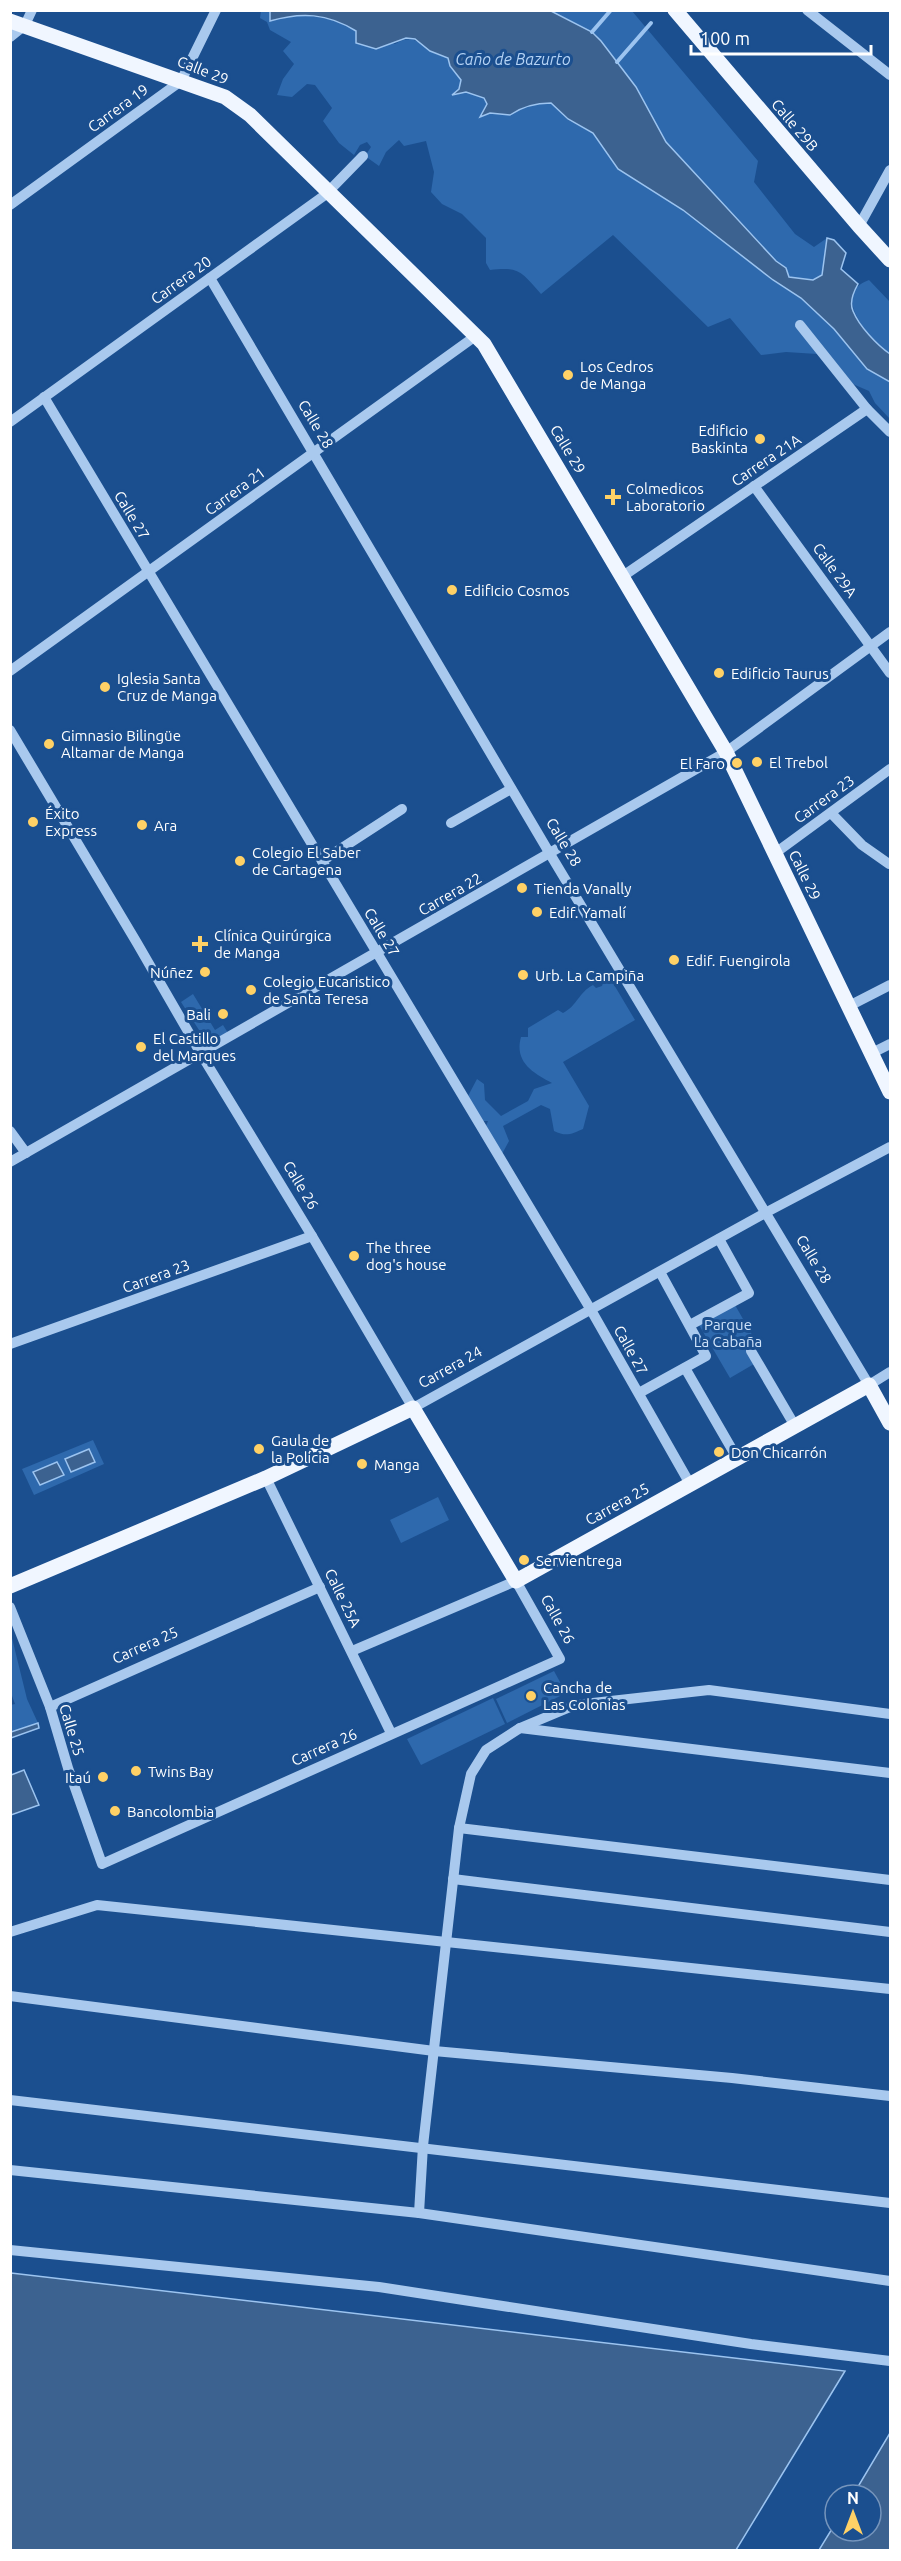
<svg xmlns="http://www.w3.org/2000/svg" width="901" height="2561" font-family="Ubuntu,sans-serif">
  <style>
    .green { fill: #2e69ad }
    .water { fill: #3c6290; stroke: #9cc4f0; stroke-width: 1.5 }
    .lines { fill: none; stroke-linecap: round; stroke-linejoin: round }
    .stream { stroke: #9cc4f0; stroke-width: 4 }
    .minor { stroke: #a9c9ee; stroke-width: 10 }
    .major { stroke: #f0f6ff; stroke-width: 15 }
    .poi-dot { fill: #ffd166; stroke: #1b4f8f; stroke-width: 2 }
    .labels { text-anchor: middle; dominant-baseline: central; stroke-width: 6; stroke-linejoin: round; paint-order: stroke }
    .street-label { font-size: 15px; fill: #fff; stroke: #1b4f8f }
    .poi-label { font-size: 15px; fill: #fff; stroke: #1b4f8f; text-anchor: start }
    .park-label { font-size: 15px; fill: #cfe3fa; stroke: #1b4f8f }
    .water-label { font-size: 16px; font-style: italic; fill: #b5d3f5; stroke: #1b4f8f }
  </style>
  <rect width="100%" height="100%" fill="#1b4f8f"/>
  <g class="green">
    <path d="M270 10V21L294 14 338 20 356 31 395 44C411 35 416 40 429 50 434 54 442 56 448 58L450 66 461 80 459 89 453 94 466 92 484 98 487 104 483 110 510 115C523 106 535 103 551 103L568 120 593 133 618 169 683 210 772 280 801 298 834 329 867 369 890 382V419L875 403 869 391 841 379 817 354 786 352 761 355 730 318 708 327 613 235 541 294C522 273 520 266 490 270L486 263V238L462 214 442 204 431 192 434 172 426 141 404 146 399 140 386 152 379 166 365 156 371 147 367 142 360 145 354 155 339 143 323 121 332 108 315 85 307 84 292 97 277 95 283 79 294 64 283 51 291 42 270 30 267 22 260 18 261 11Z"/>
    <path d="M551 11H632L758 161 754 182 795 234 814 247 827 238 822 275 813 280 789 278 786 268 776 261 666 142 636 87 601 41 592 32Z"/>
    <path d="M869 280 890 302V354C870 340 829 294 869 280Z"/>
    <path d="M610 978 635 1020 563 1062 589 1106 583 1129C572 1134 566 1137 554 1131L550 1109 541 1105 503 1126 509 1141 502 1154 484 1131 488 1121H478L468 1096 477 1079 484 1084 485 1100 501 1116 528 1101 534 1089 552 1083C533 1073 514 1062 521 1037H528V1028L558 1010 563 1013C578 1005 578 993 593 985L596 988 602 986 604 980Z"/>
    <path d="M193 994 215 1030 223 1025 228 1033 208 1044 181 1002Z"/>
    <path d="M735 1305 755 1340 744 1347 754 1364 730 1378 699 1325Z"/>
    <path d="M93 1440 104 1464 34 1495 22 1469Z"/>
    <path d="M438 1497 449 1520 401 1543 390 1520Z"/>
    <path d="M11 1634 27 1699 38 1723 11 1732 10 1705 15 1704 11 1693Z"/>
    <path d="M554 1671 566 1693 507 1723 496 1699Z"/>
    <path d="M493 1698 505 1724 421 1765 407 1739Z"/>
  </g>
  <g class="water">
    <path d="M270 10 551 11 592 32 601 41 636 87 666 142 776 261 786 268 789 277 813 280 822 275 827 238 834 240 846 253 841 269 858 284C854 291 849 302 853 311 859 326 877 345 890 354V382L867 369 834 329 801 298 773 280 683 210 618 169 593 133 568 119 551 103C535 103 523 106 510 115L490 113 480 117 487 104 484 98 466 92 452 95 459 89 461 80 450 66 448 58 430 51 415 39 406 38 376 49 356 43V31C327 13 301 12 270 21Z"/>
    <path d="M89 1449 95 1462 71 1472 65 1459Z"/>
    <path d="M57 1462 64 1475 40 1485 33 1472Z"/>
    <path d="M38 1723 39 1728 11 1738V1732Z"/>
    <path d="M24 1770 39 1805 11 1815V1775Z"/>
    <path d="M11 2273 845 2371 736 2550H11Z"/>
    <path d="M890 2433V2550H819L835 2524V2531H871V2495H853Z"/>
  </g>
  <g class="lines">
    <g class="stream">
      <path d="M592 32 611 10"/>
      <path d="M617 62 651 23"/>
    </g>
    <g class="minor">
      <path d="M807 10 890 75"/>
      <path d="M10 37 25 25 32 10"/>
      <path d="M10 205 181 81 216 10"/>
      <path d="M859 226 890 170"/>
      <path d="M210 278 550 854 869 1385 890 1372"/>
      <path d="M800 325 867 409 890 432"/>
      <path d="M44 397 591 1310 690 1484"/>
      <path d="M10 422 325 195 363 156"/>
      <path d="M754 486 890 673"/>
      <path d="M623 576 867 409"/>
      <path d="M10 671 477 335"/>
      <path d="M10 730 137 943 204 1059 312 1236 413 1408 765 1213 890 1147"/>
      <path d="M831 813 862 845 889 864"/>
      <path d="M451 823 511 789"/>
      <path d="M774 854 890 769"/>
      <path d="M322 861 402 809"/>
      <path d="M849 1006 890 985"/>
      <path d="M872 1053 890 1044"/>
      <path d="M10 1131 26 1153"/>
      <path d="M10 1162 726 752 890 632"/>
      <path d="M690 1325 749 1293 719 1239"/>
      <path d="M10 1344 312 1236"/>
      <path d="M751 1351 795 1426"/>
      <path d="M685 1368 737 1458"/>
      <path d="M639 1393 706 1356 660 1272"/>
      <path d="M266 1478 391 1733"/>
      <path d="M10 1607 50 1707 68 1768 102 1864 560 1659 516 1581 352 1651"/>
      <path d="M50 1707 320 1587"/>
      <path d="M520 1728 890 1773"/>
      <path d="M459 1828 890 1880"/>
      <path d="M453 1879 890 1932"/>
      <path d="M10 1932 97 1905 890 1989"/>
      <path d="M10 1996 434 2051 732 2078 890 2096"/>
      <path d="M10 2100 890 2203"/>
      <path d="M10 2170 419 2213 890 2281"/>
      <path d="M419 2213 423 2146 459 1828 471 1774 486 1750 520 1728 575 1705 709 1690 890 1714"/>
      <path d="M10 2250 379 2287 751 2344 890 2361"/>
    </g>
    <g class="major">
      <path d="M675 10 859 226 890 260"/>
      <path d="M10 21 225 97 250 115 484 344 726 752 890 1092"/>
      <path d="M10 1586 266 1478 413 1408 516 1581 869 1385 890 1423"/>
    </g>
  </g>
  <g class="poi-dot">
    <circle cx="568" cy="375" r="6"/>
    <circle cx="760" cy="439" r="6"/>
    <path d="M610 488h6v6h6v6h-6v6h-6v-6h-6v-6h6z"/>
    <circle cx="452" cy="590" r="6"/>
    <circle cx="719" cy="673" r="6"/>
    <circle cx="105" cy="687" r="6"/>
    <circle cx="49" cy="744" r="6"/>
    <circle cx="757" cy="762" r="6"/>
    <circle cx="737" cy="763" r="6"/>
    <circle cx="33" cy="822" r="6"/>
    <circle cx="142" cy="825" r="6"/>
    <circle cx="240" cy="861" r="6"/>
    <circle cx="522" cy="888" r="6"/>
    <circle cx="537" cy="912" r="6"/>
    <path d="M197 935h6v6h6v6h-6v6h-6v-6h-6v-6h6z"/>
    <circle cx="674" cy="960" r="6"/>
    <circle cx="205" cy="972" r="6"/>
    <circle cx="523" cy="975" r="6"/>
    <circle cx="251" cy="990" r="6"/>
    <circle cx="223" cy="1014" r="6"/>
    <circle cx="141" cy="1047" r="6"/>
    <circle cx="354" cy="1256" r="6"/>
    <circle cx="259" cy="1449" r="6"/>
    <circle cx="719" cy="1452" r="6"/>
    <circle cx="362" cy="1464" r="6"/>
    <circle cx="524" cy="1560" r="6"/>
    <circle cx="531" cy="1696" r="6"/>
    <circle cx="136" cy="1771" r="6"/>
    <circle cx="103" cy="1777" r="6"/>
    <circle cx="115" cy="1811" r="6"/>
  </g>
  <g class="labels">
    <g class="street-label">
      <text transform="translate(203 70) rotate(21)">Calle 29</text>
      <text transform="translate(118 108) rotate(-36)">Carrera 19</text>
      <text transform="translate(795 125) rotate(50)">Calle 29B</text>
      <text transform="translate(181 280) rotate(-36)">Carrera 20</text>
      <text transform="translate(316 424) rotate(59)">Calle 28</text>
      <text transform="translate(568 449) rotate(59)">Calle 29</text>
      <text transform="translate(766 460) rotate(-34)">Carrera 21A</text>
      <text transform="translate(235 491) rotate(-36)">Carrera 21</text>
      <text transform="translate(132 515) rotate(59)">Calle 27</text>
      <text transform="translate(835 570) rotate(54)">Calle 29A</text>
      <text transform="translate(824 799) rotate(-36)">Carrera 23</text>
      <text transform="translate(564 842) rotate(59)">Calle 28</text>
      <text transform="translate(805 875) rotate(64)">Calle 29</text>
      <text transform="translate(450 894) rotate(-30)">Carrera 22</text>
      <text transform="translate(382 932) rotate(59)">Calle 27</text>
      <text transform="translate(301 1185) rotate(59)">Calle 26</text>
      <text transform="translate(814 1259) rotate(59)">Calle 28</text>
      <text transform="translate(156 1276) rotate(-20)">Carrera 23</text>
      <text transform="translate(631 1350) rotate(61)">Calle 27</text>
      <text transform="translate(450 1367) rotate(-29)">Carrera 24</text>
      <text transform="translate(617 1504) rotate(-29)">Carrera 25</text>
      <text transform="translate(343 1598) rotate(64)">Calle 25A</text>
      <text transform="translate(558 1619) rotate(61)">Calle 26</text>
      <text transform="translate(145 1645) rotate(-24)">Carrera 25</text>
      <text transform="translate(72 1730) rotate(73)">Calle 25</text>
      <text transform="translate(324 1747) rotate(-24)">Carrera 26</text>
    </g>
    <g class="poi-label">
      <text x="580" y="366">Los Cedros<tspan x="580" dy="17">de Manga</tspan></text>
      <text x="748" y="430" text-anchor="end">Edificio<tspan x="748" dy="17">Baskinta</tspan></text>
      <text x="626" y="488">Colmedicos<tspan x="626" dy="17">Laboratorio</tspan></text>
      <text x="464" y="590">Edificio Cosmos</text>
      <text x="731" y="673">Edificio Taurus</text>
      <text x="117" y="678">Iglesia Santa<tspan x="117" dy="17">Cruz de Manga</tspan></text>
      <text x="61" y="735">Gimnasio Bilingüe<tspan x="61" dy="17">Altamar de Manga</tspan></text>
      <text x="769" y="762">El Trebol</text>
      <text x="725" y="763" text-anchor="end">El Faro</text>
      <text x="45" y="813">Éxito<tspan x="45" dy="17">Express</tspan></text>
      <text x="154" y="825">Ara</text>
      <text x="252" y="852">Colegio El Saber<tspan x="252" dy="17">de Cartagena</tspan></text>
      <text x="534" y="888">Tienda Vanally</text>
      <text x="549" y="912">Edif. Yamalí</text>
      <text x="214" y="935">Clínica Quirúrgica<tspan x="214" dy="17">de Manga</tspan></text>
      <text x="686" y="960">Edif. Fuengirola</text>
      <text x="193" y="972" text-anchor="end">Núñez</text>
      <text x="535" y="975">Urb. La Campiña</text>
      <text x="263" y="981">Colegio Eucaristico<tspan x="263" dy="17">de Santa Teresa</tspan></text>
      <text x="211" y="1014" text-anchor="end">Bali</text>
      <text x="153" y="1038">El Castillo<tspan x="153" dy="17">del Marques</tspan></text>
      <text x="366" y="1247">The three<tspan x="366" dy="17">dog's house</tspan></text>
      <text x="271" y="1440">Gaula de<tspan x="271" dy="17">la Policia</tspan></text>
      <text x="731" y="1452">Don Chicarrón</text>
      <text x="374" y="1464">Manga</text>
      <text x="536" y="1560">Servientrega</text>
      <text x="543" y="1687">Cancha de<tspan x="543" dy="17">Las Colonias</tspan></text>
      <text x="148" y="1771">Twins Bay</text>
      <text x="91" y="1777" text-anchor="end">Itaú</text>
      <text x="127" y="1811">Bancolombia</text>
    </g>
    <g class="park-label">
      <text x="728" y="1324">Parque<tspan x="728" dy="17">La Cabaña</tspan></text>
    </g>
    <g class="water-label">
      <text x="513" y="59">Caño de Bazurto</text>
    </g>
  </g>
  <rect width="901" height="2561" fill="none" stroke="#ffffff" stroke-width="24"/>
  <g transform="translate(853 2513)"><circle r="28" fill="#1b4f8f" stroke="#7695bc" stroke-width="1.5"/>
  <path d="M0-4.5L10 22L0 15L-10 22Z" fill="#ffd166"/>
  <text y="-9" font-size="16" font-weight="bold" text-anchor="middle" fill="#ffffff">N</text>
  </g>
  <path d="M691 45v9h180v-9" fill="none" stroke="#ffffff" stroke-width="3"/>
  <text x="700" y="45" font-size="18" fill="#ffffff" stroke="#1b4f8f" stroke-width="4.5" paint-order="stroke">100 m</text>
</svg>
